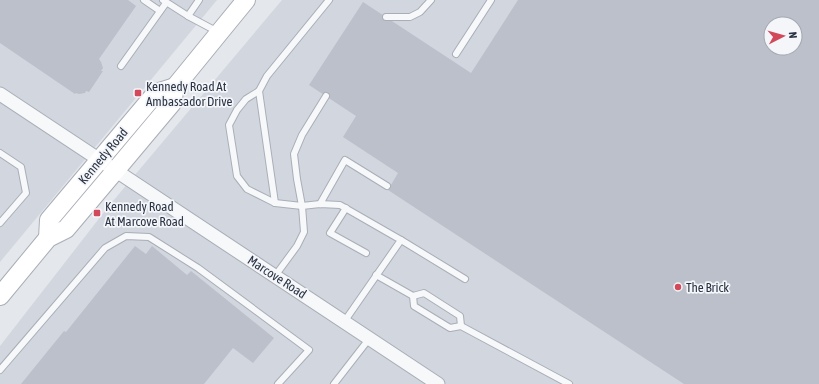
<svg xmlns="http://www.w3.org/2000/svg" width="819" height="384" font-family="'Asap Condensed',sans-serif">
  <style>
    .built { fill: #d2d6de; fill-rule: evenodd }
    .building { fill: #bbc0ca; fill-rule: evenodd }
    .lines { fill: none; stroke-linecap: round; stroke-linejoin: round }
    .service-casing { stroke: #a9aeb7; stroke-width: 8 }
    .minor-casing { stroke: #a9aeb7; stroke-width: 15 }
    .secondary-casing { stroke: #a9aeb7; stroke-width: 20 }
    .service { stroke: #f7f8fa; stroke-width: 6 }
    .minor { stroke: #f7f8fa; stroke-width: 13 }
    .secondary { stroke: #fff; stroke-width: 18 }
    .poi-dot { fill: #d1495b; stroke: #f4f6f9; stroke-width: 1.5 }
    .labels { text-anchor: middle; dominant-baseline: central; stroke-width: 3.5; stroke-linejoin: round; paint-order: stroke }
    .poi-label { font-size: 13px; fill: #2b3445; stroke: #f4f6f9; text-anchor: start }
    .street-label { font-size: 13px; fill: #2b3445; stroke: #f4f6f9 }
  </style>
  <rect width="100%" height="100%" fill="#e4e7ec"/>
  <g class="built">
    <path d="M0 0H217L0 262Z"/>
    <path d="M282 0H819V384H0V346L108 207ZM771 24H795V48H771Z"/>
  </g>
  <g class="building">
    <path d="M0 0H128L136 6 99 59 101 62 103 68 101 71H103L89 92 86 91 85 93 79 94 76 93 75 94 0 43Z"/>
    <path d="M518 0H819V384H684L388 190 398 173 343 137 356 116 309 85 363 2 471 73ZM771 24H795V48H771Z"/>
    <path d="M135 246 146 254 152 246 187 275 191 271 274 338 253 363 233 348 204 384H21L64 331 66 332Z"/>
  </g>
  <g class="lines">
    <g class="service-casing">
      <g id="service">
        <path d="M144 0 160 11"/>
        <path d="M163 0 188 16 218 32"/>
        <path d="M329 0 267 76 259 91 246 99 237 110 229 125 237 176 247 189 275 203 302 206 320 204 340 205 401 240 344 322"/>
        <path d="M188 16 199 0"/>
        <path d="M386 17H410L420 12 431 0"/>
        <path d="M456 54 491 0"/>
        <path d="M121 66 166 3"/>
        <path d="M259 91 275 203"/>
        <path d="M0 153 21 167 26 193 0 223"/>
        <path d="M320 204 345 160 387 186"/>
        <path d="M346 208 330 233 366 253"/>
        <path d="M401 240 465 279"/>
        <path d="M376 275 413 296 424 293 460 316 461 326"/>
        <path d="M275 276 297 246 304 232 302 206 297 179 294 154 302 135 326 96"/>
        <path d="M413 296 414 306 450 328 461 326 569 384"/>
        <path d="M0 370 105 248 126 236 149 237 198 268 309 350 278 384"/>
        <path d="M334 384 369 339"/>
      </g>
    </g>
    <g class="minor-casing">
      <path id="minor" d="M0 94 438 384"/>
    </g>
    <g class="secondary-casing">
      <g id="secondary">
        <path d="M48 238 49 220 156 93 175 87"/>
        <path d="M0 296 48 238 66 229 115 171 172 103 175 87 219 33 246 0"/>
      </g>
    </g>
    <use href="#service" class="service"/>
    <use href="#minor" class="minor"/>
    <use href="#secondary" class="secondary"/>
  </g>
  <g class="poi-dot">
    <rect x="134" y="89" width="8" height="8" rx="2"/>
    <rect x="93" y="209" width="8" height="8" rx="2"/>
    <circle cx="678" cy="287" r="4"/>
  </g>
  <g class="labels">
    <g class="poi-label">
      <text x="146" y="86">Kennedy Road At<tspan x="146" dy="15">Ambassador Drive</tspan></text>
      <text x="105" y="206">Kennedy Road<tspan x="105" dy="15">At Marcove Road</tspan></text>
      <text x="686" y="287">The Brick</text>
    </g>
    <g class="street-label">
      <text transform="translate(103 156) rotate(-50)">Kennedy Road</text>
      <text transform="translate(277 277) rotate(33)">Marcove Road</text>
    </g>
  </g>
  <g transform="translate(783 36) rotate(84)"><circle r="19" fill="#f4f6f9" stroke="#a4a8b1"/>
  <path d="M0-3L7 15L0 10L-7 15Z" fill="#d1495b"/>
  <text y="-6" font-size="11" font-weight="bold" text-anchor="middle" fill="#2b3445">N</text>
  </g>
</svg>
